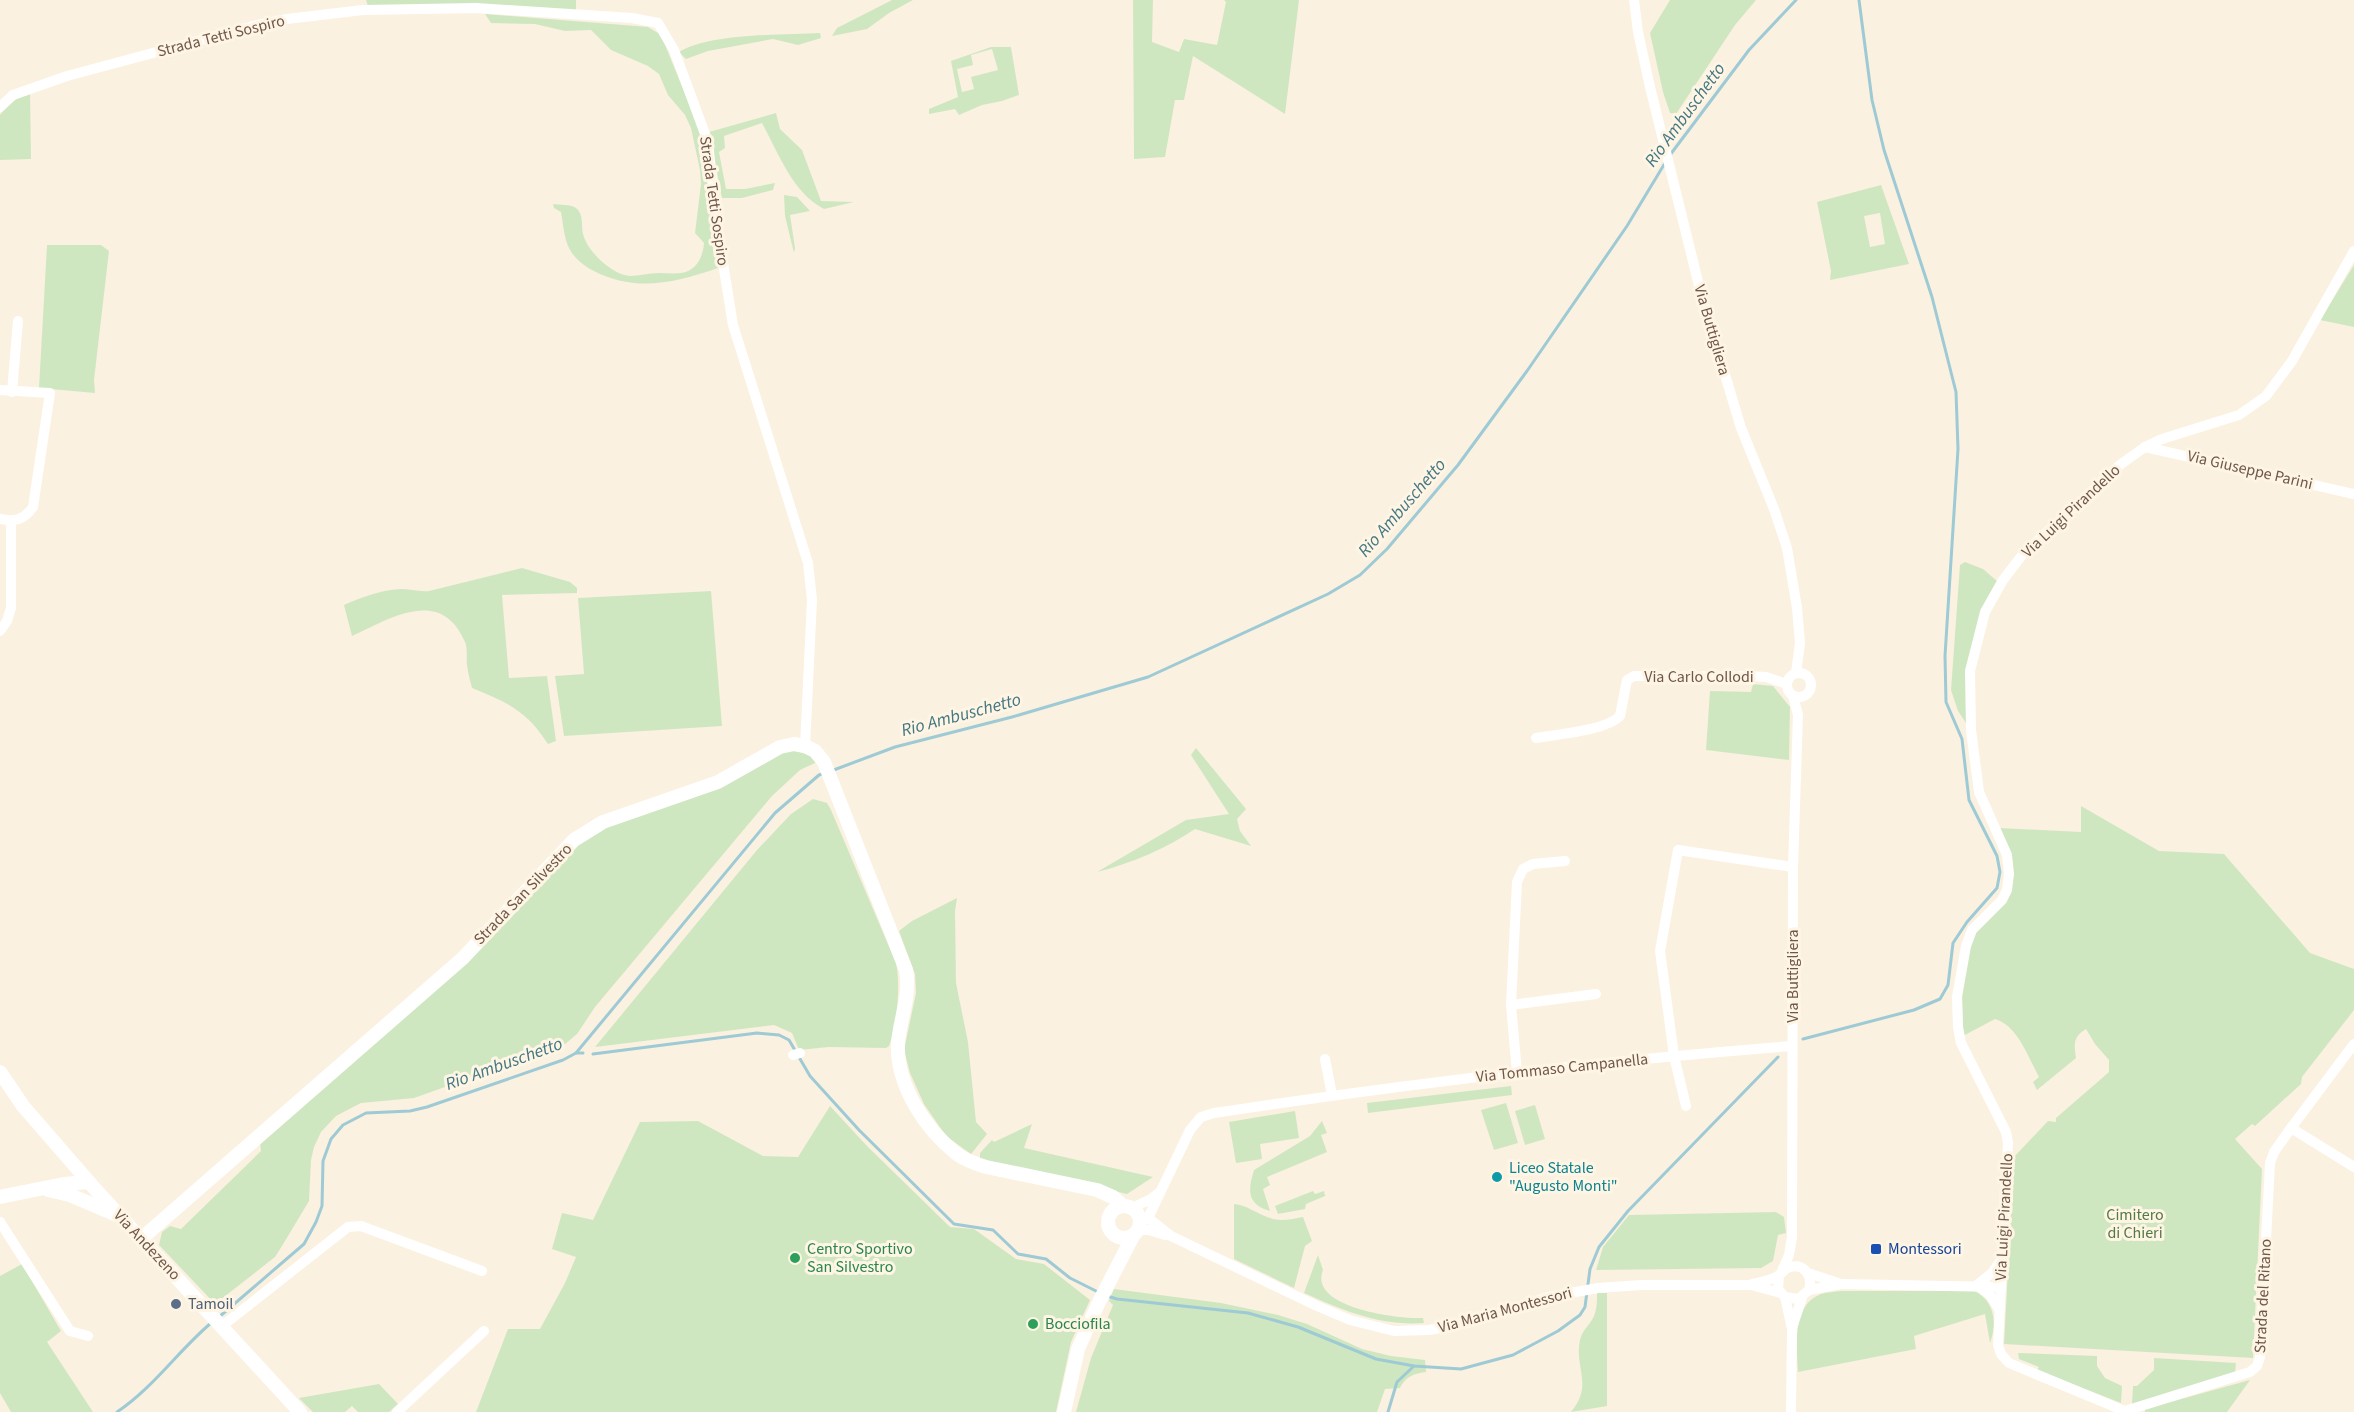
<svg xmlns="http://www.w3.org/2000/svg" width="2354" height="1412" font-family="'Source Sans 3',sans-serif">
  <style>
    .green { fill: #cfe7c0; fill-rule: evenodd }
    .lines { fill: none; stroke-linecap: round; stroke-linejoin: round }
    .stream { stroke: #9dcad4; stroke-width: 3 }
    .street { stroke: #fff; stroke-width: 10 }
    .secondary { stroke: #fff; stroke-width: 14 }
    .culture-dot { fill: #0f9aa8; stroke: #fef5e5; stroke-width: 2 }
    .transit-dot { fill: #1a4fb4; stroke: #fef5e5; stroke-width: 2 }
    .leisure-dot { fill: #2e9e5b; stroke: #fef5e5; stroke-width: 2 }
    .service-dot { fill: #5c6f8a; stroke: #fef5e5; stroke-width: 2 }
    .labels { text-anchor: middle; dominant-baseline: central; stroke-width: 6; stroke-linejoin: round; paint-order: stroke }
    .street-label { font-size: 16px; fill: #6f5749; stroke: #fef5e5 }
    .culture-label { font-size: 16px; fill: #0d838f; stroke: #fef5e5; text-anchor: start }
    .park-label { font-size: 16px; fill: #547a44; stroke: #fef5e5 }
    .leisure-label { font-size: 16px; fill: #27864d; stroke: #fef5e5; text-anchor: start }
    .transit-label { font-size: 16px; fill: #164399; stroke: #fef5e5; text-anchor: start }
    .service-label { font-size: 16px; fill: #4e5e75; stroke: #fef5e5; text-anchor: start }
    .water-label { font-size: 18px; font-style: italic; fill: #447782; stroke: #fef5e5 }
  </style>
  <rect width="100%" height="100%" fill="#fbf1e0"/>
  <g class="green">
    <path d="M366 0H576V10L368 6Z"/>
    <path d="M892 0H913L889 13 867 29 832 36 837 28Z"/>
    <path d="M1133 0H1153L1152 42 1179 52 1184 39 1217 45 1226 2 1224 0H1299L1285 114 1193 56 1184 100H1175L1165 157 1134 159Z"/>
    <path d="M1670 0H1756L1735 25 1676 114 1670 113 1663 92 1650 33Z"/>
    <path d="M485 14 648 27 661 35 701 133 708 169 718 268C674 283 635 293 592 270 584 266 573 257 569 248 564 238 563 223 561 212L554 208 553 204C560 205 570 204 576 208 584 214 581 226 583 234 587 251 612 275 630 276 639 276 649 273 658 273 665 273 674 274 681 273 697 271 703 256 704 243L695 233 701 184 700 170 691 128 685 115 668 95 659 74 648 66 611 50 591 30 565 31 535 24 491 23Z"/>
    <path d="M820 33 821 38 798 45 773 39 708 51 686 59 679 52C710 33 783 35 820 33Z"/>
    <path d="M991 47H1011L1019 95 1002 101 982 105 959 115 955 109 929 114V109L958 97 951 61ZM992 49 998 70 971 77 974 89 962 92 957 69 973 65 971 55Z"/>
    <path d="M30 92 31 159 0 160V167V115L11 102Z"/>
    <path d="M776 113 780 129 802 150 821 201 854 202 824 209C792 192 779 154 762 123L724 136 725 148 719 152 726 189H745L775 183 773 190 742 198H722L709 132Z"/>
    <path d="M1881 185 1909 264 1830 280 1831 271 1817 202ZM1880 213 1885 244 1870 247 1864 216Z"/>
    <path d="M784 195 797 197 810 211 790 215 795 248 794 253 785 216Z"/>
    <path d="M47 245H101L109 251 94 380 95 393 39 388Z"/>
    <path d="M2354 265V327L2320 320Z"/>
    <path d="M1965 562 1983 569 1998 582 1978 620 1966 723 1958 711 1951 690 1960 565Z"/>
    <path d="M522 568 570 582 577 588V593L502 595 509 678 547 676 556 741 548 744C526 710 508 703 472 688 470 681 468 673 467 665 466 658 468 649 465 642 441 586 391 618 352 636L344 605C362 597 381 590 400 589 410 589 419 592 429 591Z"/>
    <path d="M711 591 722 726 564 736 555 676 584 674 578 598Z"/>
    <path d="M1753 684 1773 686 1790 707 1789 760 1706 750 1710 691 1751 692Z"/>
    <path d="M1196 748 1246 809 1237 819 1240 831 1251 846 1195 829C1165 849 1132 863 1097 872L1186 820 1229 814 1191 755Z"/>
    <path d="M793 750 809 755 817 762 800 770 772 796 595 1007 577 1034 564 1045 414 1098 361 1103 336 1116 321 1132 314 1147 311 1160 309 1201 282 1246 275 1257 215 1304 159 1245 162 1232 170 1226 181 1229 261 1151 260 1142 570 850 599 829 781 753Z"/>
    <path d="M813 799 827 803 831 810 896 963C901 984 897 1025 889 1046L886 1048 829 1047 799 1050 792 1033 774 1025 595 1047 757 850 791 814Z"/>
    <path d="M2081 806 2159 851 2224 854 2310 953 2354 969V1010L2302 1077 2301 1084 2255 1126 2252 1124 2235 1139 2262 1169 2253 1358 2004 1344 2014 1157 2048 1121 2056 1122V1118L2109 1072V1060L2095 1044 2086 1029C2073 1037 2074 1044 2076 1058L2037 1090 2033 1082 2039 1077C2028 1057 2018 1026 1995 1019L1963 1036 1962 992 1974 929 2009 887 1999 828 2081 832Z"/>
    <path d="M957 898 955 911 956 983 968 1042 976 1122 987 1134 971 1154 946 1136 924 1104 910 1073 904 1050 916 993 915 974 899 931 912 921Z"/>
    <path d="M1511 1086 1512 1095 1368 1113 1367 1103Z"/>
    <path d="M1506 1103 1518 1143 1494 1150 1481 1110Z"/>
    <path d="M1535 1105 1545 1139 1525 1145 1515 1111Z"/>
    <path d="M830 1106 867 1146 950 1227 974 1229 1016 1259 1044 1264 1090 1300 1071 1342 1056 1412H476L508 1329H540L565 1283 576 1257 552 1249 562 1213 593 1220 640 1122 698 1121 763 1156 798 1157Z"/>
    <path d="M1295 1111 1299 1138 1260 1144 1262 1159 1236 1163 1229 1122Z"/>
    <path d="M1322 1121 1327 1133 1321 1135 1327 1152 1267 1177 1270 1185 1263 1189 1270 1211C1246 1204 1248 1190 1254 1170L1310 1136Z"/>
    <path d="M1032 1124 1024 1148 1153 1177 1127 1194 980 1159V1153L992 1140 994 1142Z"/>
    <path d="M1313 1191 1315 1194 1324 1191 1325 1196 1306 1204 1305 1209 1278 1214 1275 1206Z"/>
    <path d="M1234 1204C1247 1205 1257 1214 1270 1218 1281 1222 1292 1219 1303 1217L1312 1241 1305 1246 1294 1288 1234 1259Z"/>
    <path d="M1776 1212 1784 1217 1786 1233 1778 1235 1773 1261 1761 1268 1596 1270 1603 1247 1629 1215Z"/>
    <path d="M1318 1255 1323 1270C1308 1308 1399 1319 1423 1318L1424 1323C1380 1326 1344 1311 1304 1293Z"/>
    <path d="M22 1264 61 1331 47 1342 93 1412H11L0 1393V1276Z"/>
    <path d="M1114 1289 1221 1303 1278 1315 1307 1324 1362 1349 1391 1356 1425 1360 1426 1372C1415 1373 1405 1377 1400 1388L1385 1389 1377 1412H1076L1091 1358 1113 1305 1109 1301Z"/>
    <path d="M1841 1291H1974C1994 1300 1998 1323 1990 1343L1985 1314 1914 1336 1916 1349 1798 1372C1797 1347 1791 1305 1821 1294 1827 1292 1835 1292 1841 1291Z"/>
    <path d="M1597 1293H1607V1406L1571 1412C1594 1385 1574 1368 1580 1340 1582 1330 1590 1325 1594 1316 1597 1309 1597 1301 1597 1293Z"/>
    <path d="M2018 1353 2097 1356V1366L2105 1378 2122 1386 2121 1403 2037 1370 2039 1367 2019 1359Z"/>
    <path d="M2154 1358 2236 1363 2235 1373 2132 1404 2133 1386H2137L2154 1370Z"/>
    <path d="M2250 1380 2227 1412H2145V1409Z"/>
    <path d="M379 1384 398 1404 389 1412H358L352 1406 345 1412H313L299 1398Z"/>
  </g>
  <g class="lines">
    <g class="stream">
      <path d="M1670 155 1749 50 1796 0"/>
      <path d="M831 771 895 747 1012 717 1148 677 1328 594 1360 575 1387 549 1458 465 1527 371 1627 226 1665 163"/>
      <path d="M1803 1039 1914 1010 1940 999 1948 985 1953 943 1967 922 1997 888 2000 872 1997 856 1969 800 1962 739 1946 702 1945 656 1958 449 1956 392 1932 297 1884 150 1872 100 1859 0"/>
      <path d="M576 1053H583"/>
      <path d="M593 1054 757 1033 779 1035 789 1040 810 1076 859 1130 954 1224 993 1230 1018 1254 1046 1259 1070 1278 1098 1292"/>
      <path d="M1107 1296 1117 1299 1248 1313 1298 1327 1376 1359 1414 1366 1461 1369 1513 1355 1558 1331 1580 1315 1585 1307 1590 1269 1599 1247 1628 1211 1778 1057"/>
      <path d="M219 1317 304 1244 316 1222 322 1206 323 1161 331 1139 343 1125 366 1113 410 1111 427 1107 563 1060 576 1053 775 813 819 775 825 773"/>
      <path d="M117 1412C153 1388 178 1351 211 1323"/>
      <path d="M1388 1412 1397 1382 1414 1366"/>
    </g>
    <g class="street">
      <path d="M1634 0 1638 32 1650 87 1702 298 1741 428 1774 509 1787 548 1797 608 1800 643 1796 673"/>
      <path d="M0 107 13 95 67 76 257 25 287 19 363 10 476 8 632 18 658 23 674 50 708 142 717 226 733 325 808 563 812 600 805 746"/>
      <path d="M0 390 50 393 33 507C24 520 15 522 0 519"/>
      <path d="M12 392 18 321"/>
      <path d="M2145 447 2354 494"/>
      <path d="M0 631 7 621 11 608V521"/>
      <circle cx="1799" cy="685" r="12"/>
      <path d="M1536 738C1558 734 1605 731 1620 716L1627 680 1634 676H1748L1766 677 1787 684"/>
      <path d="M1511 1005 1596 994"/>
      <path d="M793 1055 800 1053"/>
      <path d="M1325 1059 1332 1095"/>
      <path d="M1517 1073 1511 1005 1517 882 1523 869 1533 864 1565 861"/>
      <path d="M1686 1106 1674 1056 1660 951 1678 850 1793 867"/>
      <path d="M2291 1128 2354 1044"/>
      <path d="M1132 1208 1151 1199 1160 1192"/>
      <path d="M1148 1218 1190 1130 1201 1117 1214 1113C1406 1084 1599 1061 1792 1046"/>
      <path d="M1140 1219 1148 1218 1171 1236 1317 1306 1350 1320 1394 1331 1429 1330 1467 1323 1548 1297 1598 1288 1641 1285H1751L1781 1293"/>
      <path d="M0 1222 70 1331 88 1336"/>
      <path d="M1138 1230H1149L1165 1235"/>
      <path d="M1782 1271 1789 1255 1792 1237 1793 867 1798 715 1793 696"/>
      <path d="M1808 1273 1841 1284"/>
      <path d="M1752 1284C1760 1282 1773 1280 1779 1275 1784 1272 1784 1268 1790 1267 1805 1263 1813 1277 1809 1290L1798 1299 1785 1297 1778 1289 1779 1275"/>
      <path d="M1809 1290 1841 1284 2000 1287"/>
      <path d="M1785 1297 1792 1329 1791 1412"/>
      <path d="M1999 1309 1990 1295 1977 1285 1992 1273 2001 1260"/>
      <path d="M222 1326 348 1227 361 1226 482 1271"/>
      <path d="M1792 1328 1802 1298"/>
      <path d="M2125 1411 2009 1363 2001 1354 1998 1345 2008 1143 2006 1132 1961 1043 1958 1027 1957 997 1966 946 1972 930 2002 900 2007 890 2009 874 2007 855 1979 792 1971 730 1970 671 1985 612 2003 580 2023 554 2121 464 2145 447 2162 439 2239 415 2266 396 2292 361 2354 251"/>
      <path d="M2125 1411 2250 1372 2257 1366 2260 1357 2270 1163 2274 1152 2291 1128 2354 1167"/>
      <path d="M397 1412 484 1331"/>
    </g>
    <g class="secondary">
      <path d="M0 1072 23 1106 95 1189 300 1412"/>
      <path d="M48 1190 70 1195 117 1215"/>
      <path d="M0 1197 64 1184 89 1182"/>
      <circle cx="1124" cy="1222" r="16"/>
      <path d="M141 1239 463 958 574 840 603 822 718 782 780 747 794 744 805 746 815 751 824 762 906 970C911 995 900 1018 898 1043 896 1085 925 1129 957 1154 965 1160 976 1164 986 1167L1097 1190 1113 1197 1123 1206"/>
      <path d="M1064 1412 1078 1349 1099 1302 1133 1236"/>
    </g>
  </g>
  <circle class="culture-dot" cx="1497" cy="1177" r="6"/>
  <rect class="transit-dot" x="1870" y="1243" width="12" height="12" rx="3"/>
  <g class="leisure-dot">
    <circle cx="795" cy="1258" r="6"/>
    <circle cx="1033" cy="1324" r="6"/>
  </g>
  <circle class="service-dot" cx="176" cy="1304" r="6"/>
  <g class="labels">
    <g class="street-label">
      <text transform="translate(221 36) rotate(-14)">Strada Tetti Sospiro</text>
      <text transform="translate(714 201) rotate(82)">Strada Tetti Sospiro</text>
      <text transform="translate(1712 330) rotate(74)">Via Buttigliera</text>
      <text transform="translate(2250 470) rotate(13)">Via Giuseppe Parini</text>
      <text transform="translate(2071 511) rotate(-43)">Via Luigi Pirandello</text>
      <text x="1699" y="677">Via Carlo Collodi</text>
      <text transform="translate(523 894) rotate(-46)">Strada San Silvestro</text>
      <text transform="translate(1793 976) rotate(-90)">Via Buttigliera</text>
      <text transform="translate(1562 1068) rotate(-6)">Via Tommaso Campanella</text>
      <text transform="translate(2004 1217) rotate(-87)">Via Luigi Pirandello</text>
      <text transform="translate(147 1245) rotate(47)">Via Andezeno</text>
      <text transform="translate(2263 1296) rotate(-87)">Strada del Ritano</text>
      <text transform="translate(1505 1310) rotate(-15)">Via Maria Montessori</text>
    </g>
    <g class="culture-label">
      <text x="1509" y="1168">Liceo Statale<tspan x="1509" dy="18">"Augusto Monti"</tspan></text>
    </g>
    <g class="park-label">
      <text x="2135" y="1215">Cimitero<tspan x="2135" dy="18">di Chieri</tspan></text>
    </g>
    <g class="leisure-label">
      <text x="807" y="1249">Centro Sportivo<tspan x="807" dy="18">San Silvestro</tspan></text>
      <text x="1045" y="1324">Bocciofila</text>
    </g>
    <g class="transit-label">
      <text x="1888" y="1249">Montessori</text>
    </g>
    <g class="service-label">
      <text x="188" y="1304">Tamoil</text>
    </g>
    <g class="water-label">
      <text transform="translate(1685 115) rotate(-54)">Rio Ambuschetto</text>
      <text transform="translate(1402 508) rotate(-49)">Rio Ambuschetto</text>
      <text transform="translate(961 715) rotate(-15)">Rio Ambuschetto</text>
      <text transform="translate(504 1064) rotate(-20)">Rio Ambuschetto</text>
    </g>
  </g>
</svg>
